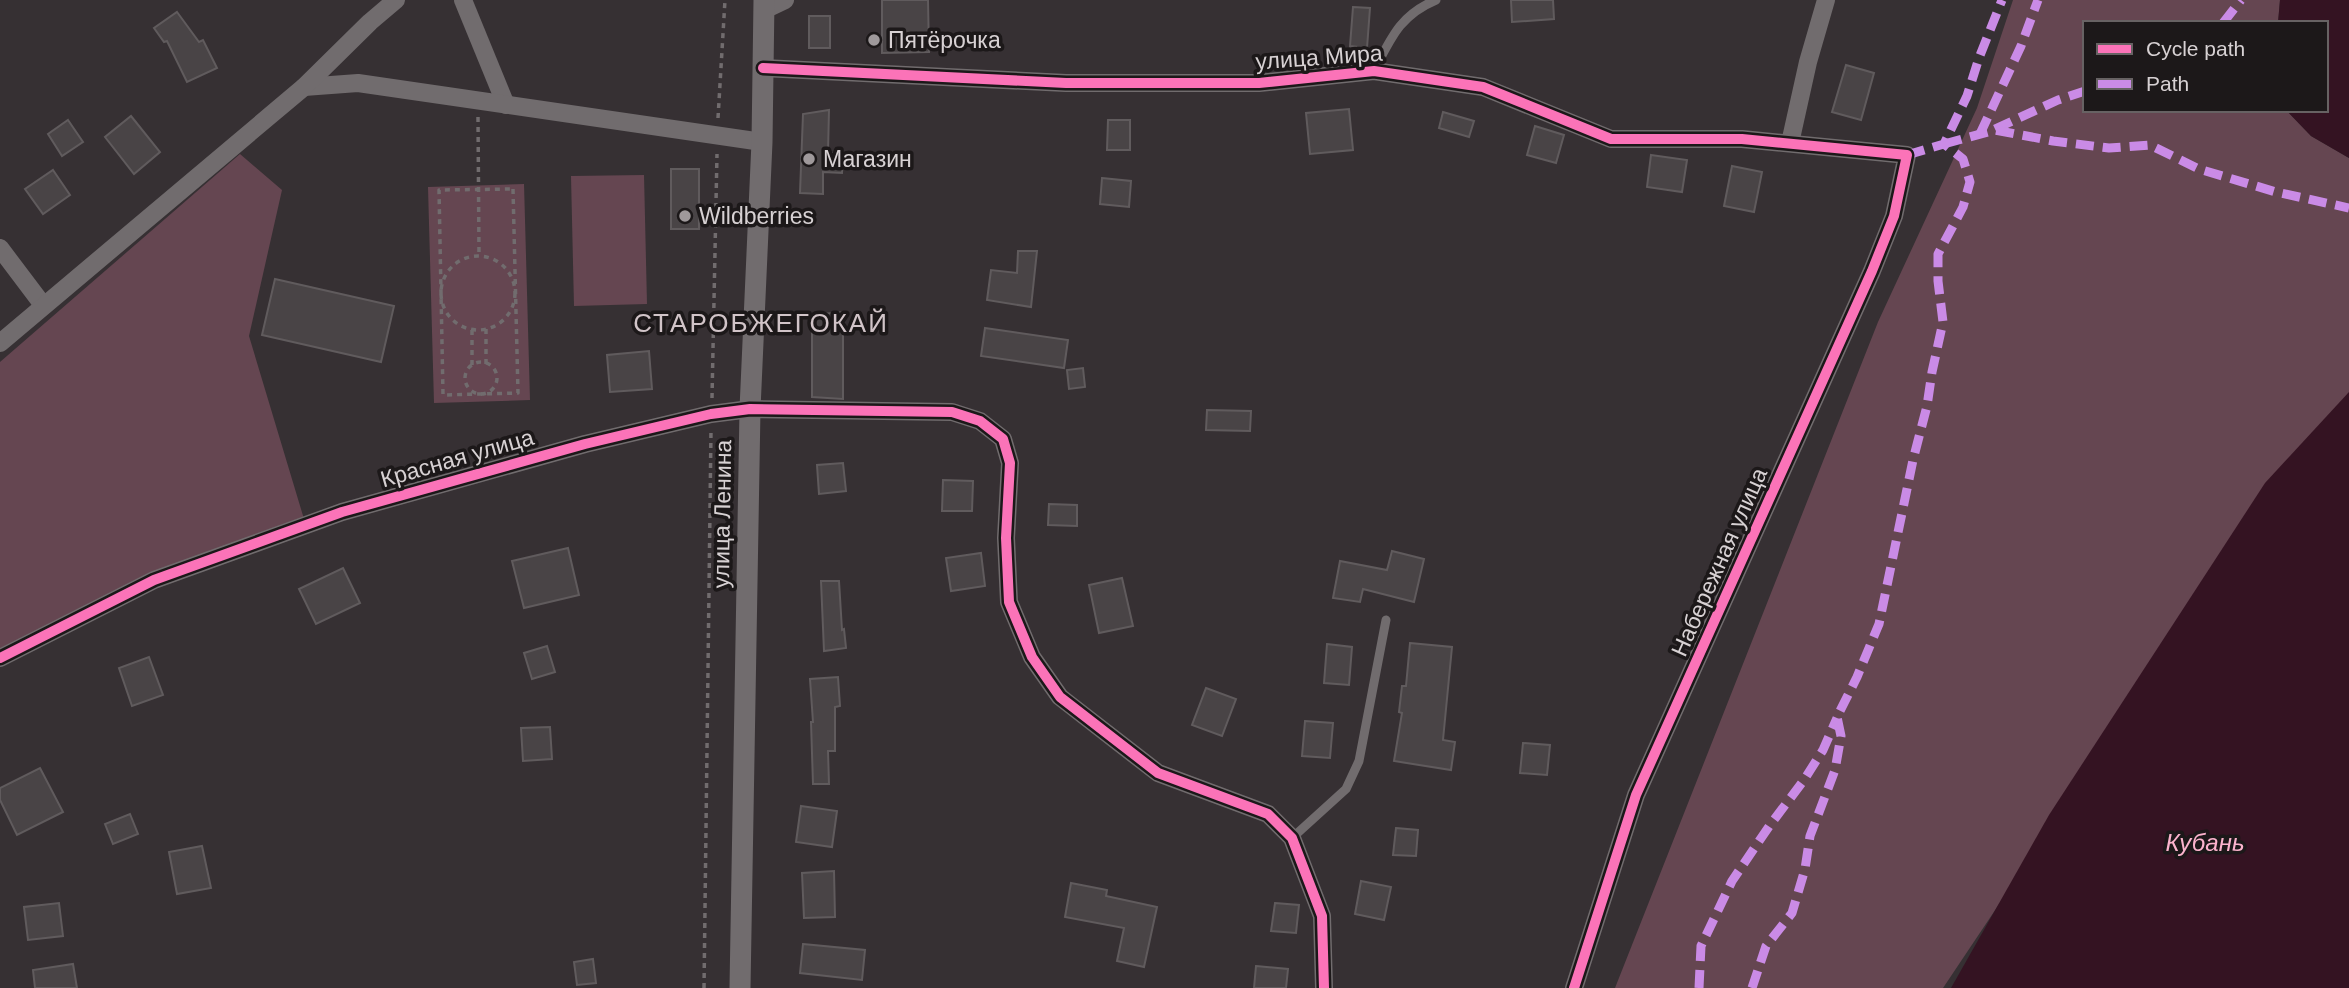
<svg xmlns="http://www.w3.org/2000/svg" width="2349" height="988" font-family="Helvetica,sans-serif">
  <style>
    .green { fill: #654651 }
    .water { fill: #341322 }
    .building { fill: #494446; stroke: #605b5d; stroke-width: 2 }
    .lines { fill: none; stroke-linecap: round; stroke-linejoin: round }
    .path { stroke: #716c6e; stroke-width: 3.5; stroke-dasharray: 5 5; stroke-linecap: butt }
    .service { stroke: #716c6e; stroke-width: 9 }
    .minor { stroke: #716c6e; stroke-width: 18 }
    .tertiary { stroke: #716c6e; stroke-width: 21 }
    .quiet { stroke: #ca8be6; stroke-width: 9; stroke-dasharray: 18 9; stroke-linecap: butt }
    .cycleway-casing { stroke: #1c1819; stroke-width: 15 }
    .cycleway { stroke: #fb73b8; stroke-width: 10 }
    .poi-dot { fill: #9f999b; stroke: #1c1819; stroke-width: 2.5 }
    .labels { text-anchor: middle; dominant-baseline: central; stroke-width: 7; stroke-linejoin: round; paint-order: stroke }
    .poi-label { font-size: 23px; fill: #d7d1d3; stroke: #1c1819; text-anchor: start }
    .street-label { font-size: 23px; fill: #d7d1d3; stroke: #1c1819 }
    .water-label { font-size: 24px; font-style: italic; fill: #fbb3cd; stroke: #1c1819 }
    .quarter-label { font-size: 26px; letter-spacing: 2px; fill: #d1c4c8; stroke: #1c1819 }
  </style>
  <rect width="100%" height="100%" fill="#363033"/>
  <g class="green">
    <path d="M2013 0H2280L2278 23H2085V110H2286L2311 136 2349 158V397L2162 661 1943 988H1615L1878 322 1977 108Z"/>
    <path d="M240 154 282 190 249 336 304 519 259 533 118 589 0 651V362Z"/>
    <path d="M644 175 647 304 574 306 571 176Z"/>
    <path d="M524 184 530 400 434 403 428 187Z"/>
  </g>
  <g class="water">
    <path d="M2280 0H2349V158L2311 136 2286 110H2326V23H2278Z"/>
    <path d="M2349 392V988H1951L2049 815 2265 483Z"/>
  </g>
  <g class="building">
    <path d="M882 0H928L929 52 882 53Z"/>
    <path d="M1511 0H1553L1554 19 1512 22Z"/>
    <path d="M1353 7 1370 8 1367 48 1350 46Z"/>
    <path d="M177 12 199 42 203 40 217 68 187 82 167 41 164 42 154 28Z"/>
    <rect x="809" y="16" width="21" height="32"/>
    <path d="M1846 65 1874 73 1861 120 1832 112Z"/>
    <path d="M1349 109 1353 150 1310 154 1306 113Z"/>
    <path d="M829 110 828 153 843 154 842 173 823 172V194L800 193 803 114Z"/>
    <path d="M1443 112 1474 121 1469 137 1439 128Z"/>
    <path d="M131 116 160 152 134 174 105 137Z"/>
    <path d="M68 120 83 142 62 156 48 134Z"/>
    <path d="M1108 120H1130V150H1107Z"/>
    <path d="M1535 126 1564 135 1556 163 1527 155Z"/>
    <path d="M1651 155 1687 160 1682 192 1647 187Z"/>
    <path d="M1732 166 1762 172 1754 212 1724 206Z"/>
    <rect x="671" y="169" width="28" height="60"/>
    <path d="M53 170 70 195 43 214 25 189Z"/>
    <path d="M1102 178 1131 181 1129 207 1100 204Z"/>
    <path d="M1018 251H1037L1031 307 987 300 991 270 1017 273Z"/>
    <path d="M275 279 394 306 381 362 262 335Z"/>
    <path d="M843 312V399L812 397V315Z"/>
    <path d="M985 328 1068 340 1064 368 981 356Z"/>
    <path d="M649 351 652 389 610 392 607 355Z"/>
    <path d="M1083 368 1085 387 1069 389 1067 370Z"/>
    <path d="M1207 410 1251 411 1250 431 1206 430Z"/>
    <path d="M843 463 846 491 819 494 817 465Z"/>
    <path d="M943 480 973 481 972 511H942Z"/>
    <path d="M1049 504 1077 505V526L1048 525Z"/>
    <path d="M568 548 579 595 524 608 512 561Z"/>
    <path d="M1392 551 1424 559 1414 602 1363 589 1360 602 1333 598 1340 561 1387 570Z"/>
    <path d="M981 553 985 586 951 591 946 558Z"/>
    <path d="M343 568 360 603 316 624 299 589Z"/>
    <path d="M1122 578 1133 626 1099 633 1089 585Z"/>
    <path d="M821 581H839L842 630 844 629 846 648 824 651Z"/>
    <path d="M1410 643 1452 647 1443 740 1455 742 1451 770 1394 761 1402 713 1399 712 1402 686H1406Z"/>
    <path d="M1327 644 1352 647 1349 685 1324 683Z"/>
    <path d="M547 646 555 672 532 679 524 653Z"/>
    <path d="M149 657 163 695 132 706 119 668Z"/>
    <path d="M838 677 840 706 835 707V751H828L829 784H813L811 722H813L810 679Z"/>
    <path d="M1206 688 1236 699 1222 736 1192 725Z"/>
    <path d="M1305 721 1333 723 1330 758 1302 756Z"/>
    <path d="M550 727 552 759 523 761 521 728Z"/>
    <path d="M1523 743 1550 745 1547 775 1520 773Z"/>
    <path d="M40 768 63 812 17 835 0 800V788Z"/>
    <path d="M801 806 837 811 832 847 796 842Z"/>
    <path d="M130 814 138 834 113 844 105 824Z"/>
    <path d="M1396 828 1418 830 1416 856 1393 855Z"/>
    <path d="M202 846 211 888 177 894 169 852Z"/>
    <path d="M834 871 835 917 804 918 802 873Z"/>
    <path d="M1361 881 1391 887 1384 920 1355 914Z"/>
    <path d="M1071 883 1107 890 1106 896 1157 907 1144 967 1117 961 1124 928 1065 917Z"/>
    <path d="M59 903 63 936 28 940 24 907Z"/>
    <path d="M1275 903 1299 905 1296 933 1271 931Z"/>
    <path d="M803 944 865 950 862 980 800 973Z"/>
    <path d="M593 959 596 983 577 985 574 962Z"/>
    <path d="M73 964 77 988H35L33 970Z"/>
    <path d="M1256 966 1288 969 1286 988H1254Z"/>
  </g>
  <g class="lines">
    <g class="path">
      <path d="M478 117 479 256"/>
      <path d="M718 118 725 0"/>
      <path d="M513 189 518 393 443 395 439 190Z"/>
      <circle cx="478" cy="293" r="37"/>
      <path d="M486 329V364"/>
      <circle cx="481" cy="378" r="16"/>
      <path d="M472 365V329"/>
      <path d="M712 398 717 154"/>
      <path d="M704 988 711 430"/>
    </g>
    <g class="service">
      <path d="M1374 71C1391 38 1400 15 1436 0"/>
      <path d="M1292 838 1346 789 1359 761 1386 620"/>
    </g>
    <g class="minor">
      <path d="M463 0 506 105"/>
      <path d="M764 10 785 0"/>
      <path d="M763 68 1066 83H1259L1374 71 1483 87 1611 139H1742L1907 155 1894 216 1872 271 1636 795 1574 988"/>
      <path d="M304 87 358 83 762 142"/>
      <path d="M1790 143 1808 62 1826 0"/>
      <path d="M0 248 43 305"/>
      <path d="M0 343 304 87 370 22 396 0"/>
      <path d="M0 658 154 580 342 512 585 444 711 414 750 409 952 412 980 421 1003 439 1010 463 1006 538 1009 602 1032 657 1060 697 1158 773 1268 814 1292 838 1322 916 1324 988"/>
    </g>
    <path class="tertiary" d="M740 988 750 409 762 142 764 0"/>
    <g class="quiet">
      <path d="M2223 23 2241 0"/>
      <path d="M1995 129 2058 100 2085 91"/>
      <path d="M1980 134 2021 46 2038 0"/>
      <path d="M1944 144 1995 130 2053 141 2109 148 2150 145 2199 169 2276 192 2349 208"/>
      <path d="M1907 155 1944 144 1967 96 1979 58 2002 0"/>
      <path d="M1699 988 1701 946 1732 881 1770 825 1804 780 1823 750 1837 718"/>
      <path d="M1752 988 1766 946 1792 913 1805 869 1810 836 1835 770 1841 736 1837 717 1857 677 1879 624 1913 460 1927 406 1932 372 1943 322 1938 281V254L1963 207 1970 182 1963 159 1944 144"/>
    </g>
    <g class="cycleway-casing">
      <g id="cycleway">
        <path d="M763 68 1066 83H1259L1374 71 1483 87 1611 139H1742L1907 155 1894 216 1872 271 1636 795 1574 988"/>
        <path d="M0 658 154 580 342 512 585 444 711 414 750 409 952 412 980 421 1003 439 1010 463 1006 538 1009 602 1032 657 1060 697 1158 773 1268 814 1292 838 1322 916 1324 988"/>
      </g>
    </g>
    <use href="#cycleway" class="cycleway"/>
  </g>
  <g class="poi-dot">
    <circle cx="874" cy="40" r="7"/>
    <circle cx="809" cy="159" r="7"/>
    <circle cx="685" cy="216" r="7"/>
  </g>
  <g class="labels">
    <g class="poi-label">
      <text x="888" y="40">Пятёрочка</text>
      <text x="823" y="159">Магазин</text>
      <text x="699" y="216">Wildberries</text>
    </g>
    <g class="street-label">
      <text transform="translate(1319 57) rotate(-4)">улица Мира</text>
      <text transform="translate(457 458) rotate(-16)">Красная улица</text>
      <text transform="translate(722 514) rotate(-89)">улица Ленина</text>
      <text transform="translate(1719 562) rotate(-66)">Набережная улица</text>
    </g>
    <g class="water-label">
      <text x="2205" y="842">Кубань</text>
    </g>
    <g class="quarter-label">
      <text x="761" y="323">СТАРОБЖЕГОКАЙ</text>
    </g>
  </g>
  <rect x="2083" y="21" width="245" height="91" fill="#1c1819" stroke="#676263" stroke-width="2"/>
  <rect x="2097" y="44" width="35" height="10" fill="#fb73b8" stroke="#676263" stroke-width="2"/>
  <text x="2146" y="56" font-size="21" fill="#d7d1d3">Cycle path</text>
  <rect x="2097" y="79" width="35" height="10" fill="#ca8be6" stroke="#676263" stroke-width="2"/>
  <text x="2146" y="91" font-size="21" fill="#d7d1d3">Path</text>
</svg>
